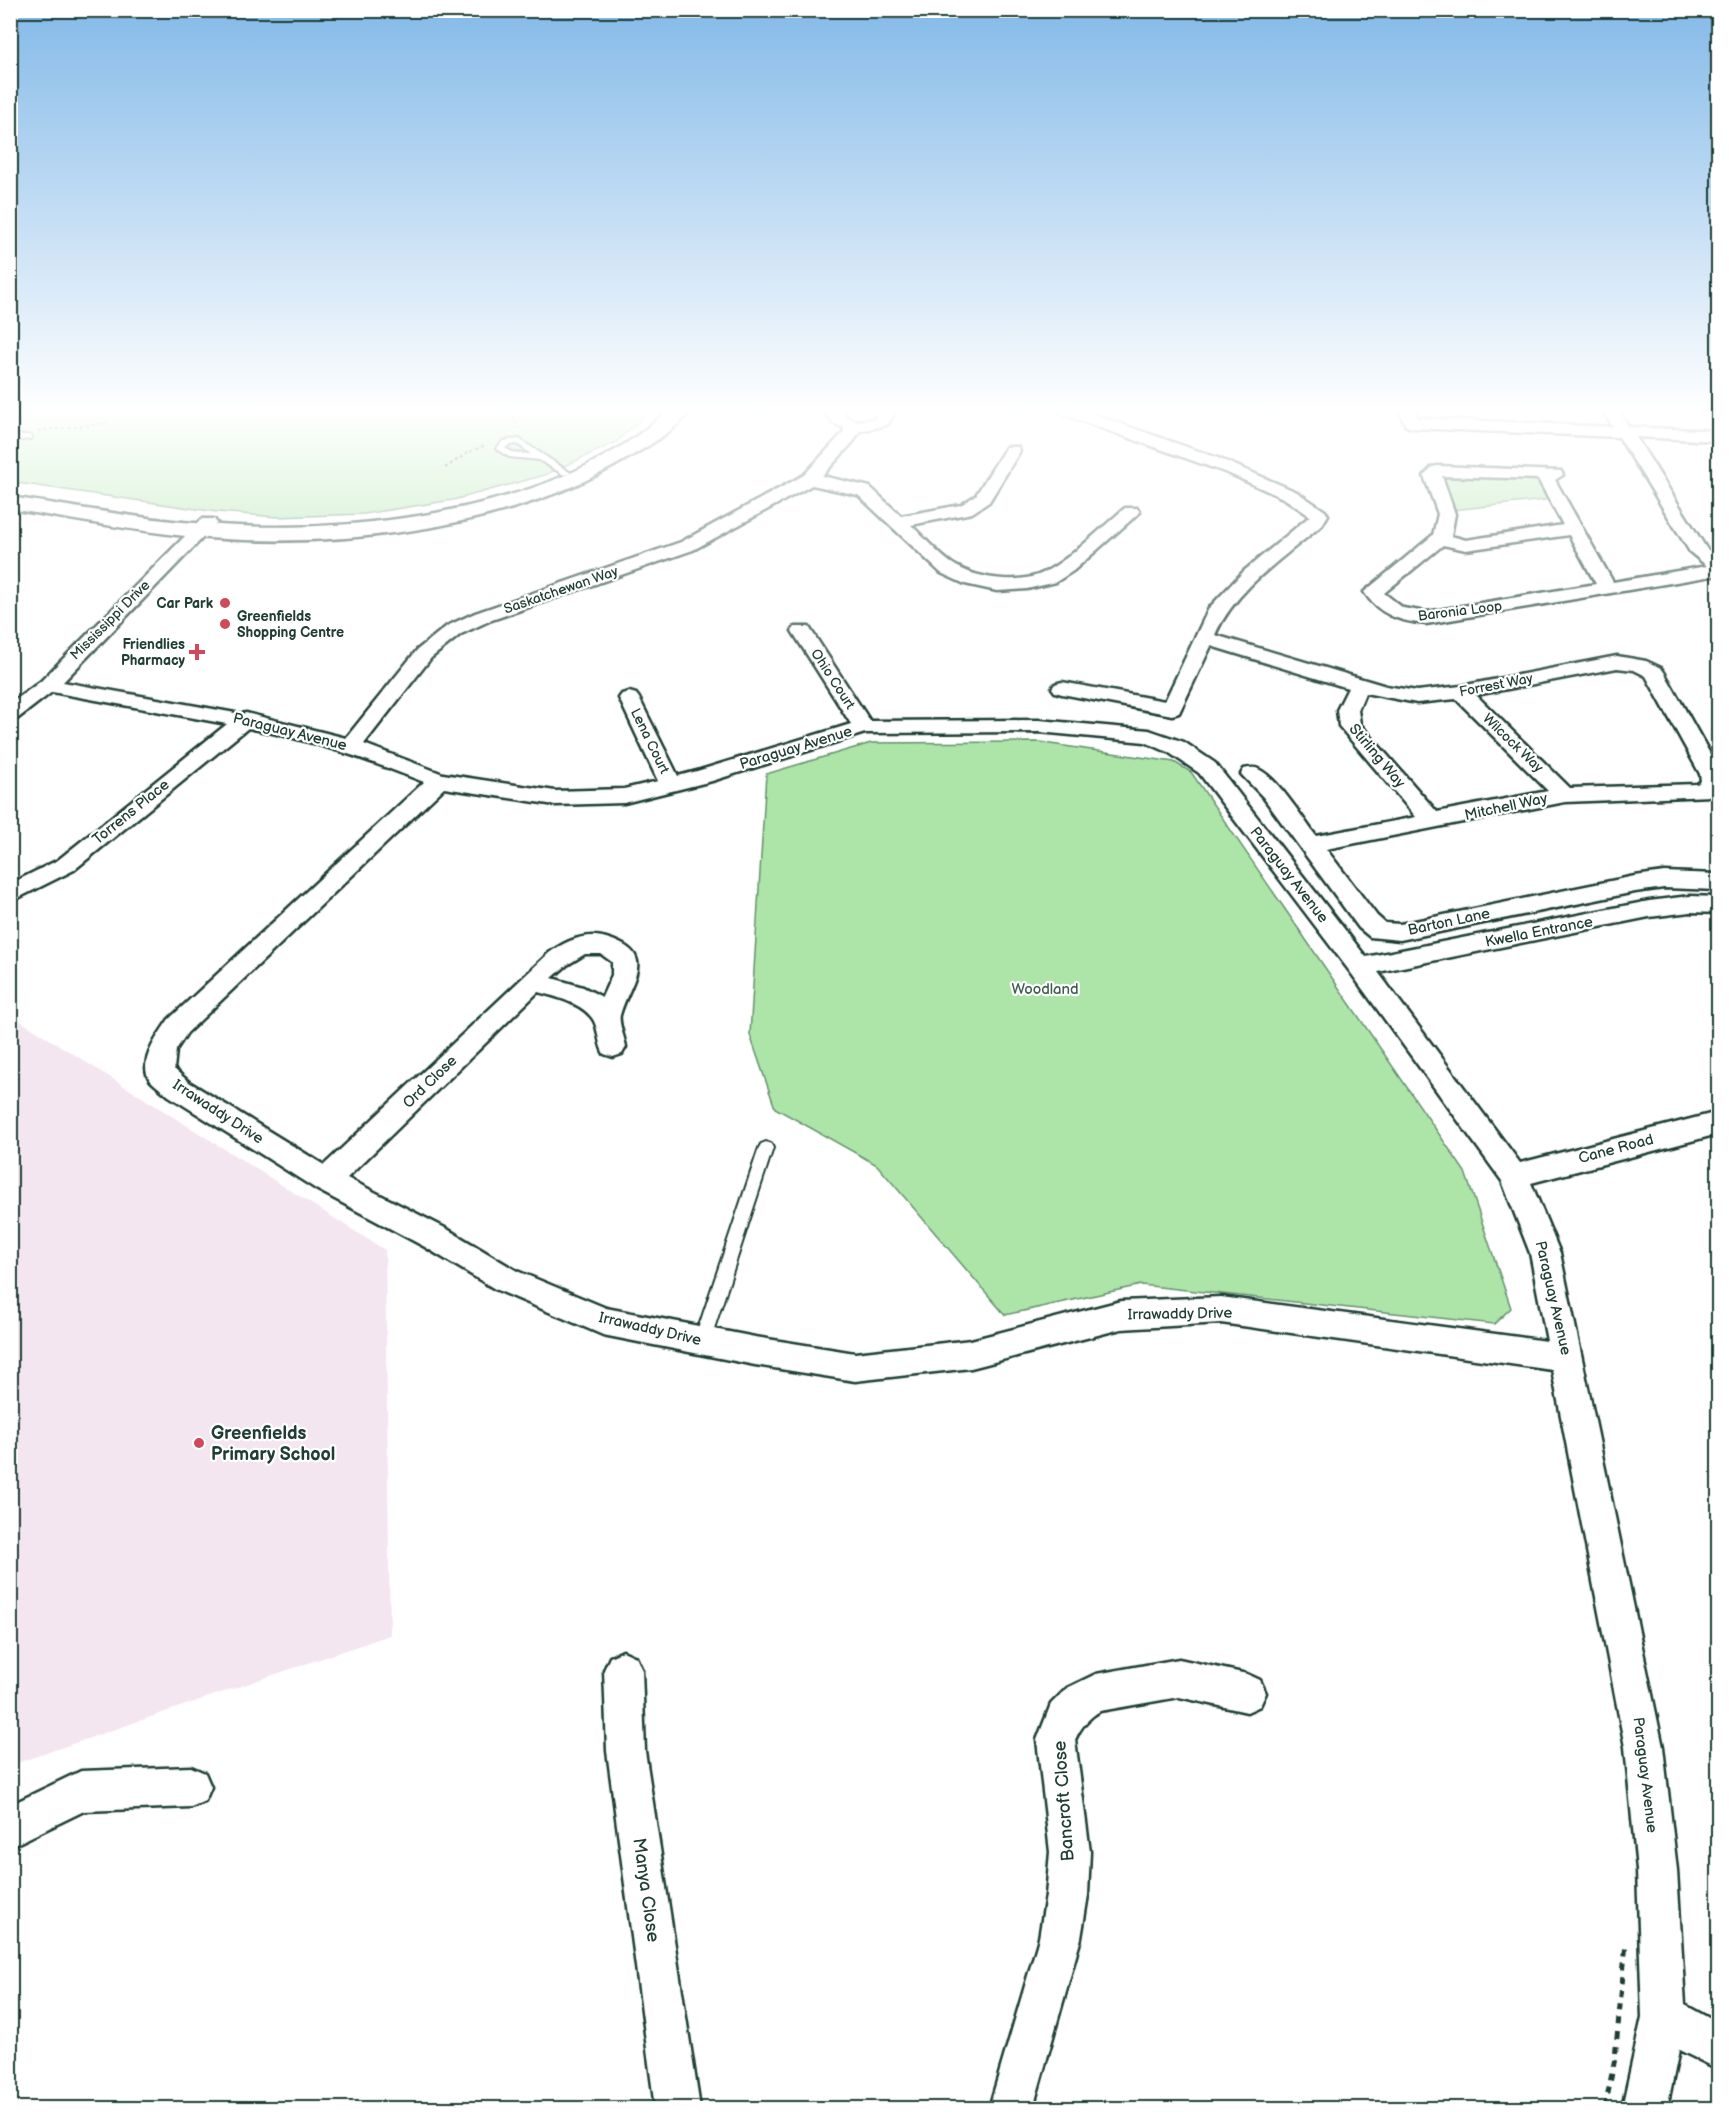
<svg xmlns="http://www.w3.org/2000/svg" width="1729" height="2119" font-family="'Balsamiq Sans',sans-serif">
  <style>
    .built { fill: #f4e6f0 }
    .green { fill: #ade4a8; stroke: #66906e; stroke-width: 1.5 }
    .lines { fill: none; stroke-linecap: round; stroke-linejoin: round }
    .lane-casing { stroke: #1f3d34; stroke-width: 4 }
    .street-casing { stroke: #1f3d34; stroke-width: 5 }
    .secondary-casing { stroke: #1f3d34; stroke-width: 5 }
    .path-far1 { stroke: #1f3d34; stroke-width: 2; stroke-dasharray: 3 3; stroke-linecap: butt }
    .path { stroke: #1f3d34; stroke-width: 5; stroke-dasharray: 7 7; stroke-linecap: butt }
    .lane { fill: #fff; fill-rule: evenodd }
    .street { fill: #fff; fill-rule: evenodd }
    .secondary { fill: #fff; fill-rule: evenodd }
    .poi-dot { fill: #d1495b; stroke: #fff; stroke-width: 2 }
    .labels { text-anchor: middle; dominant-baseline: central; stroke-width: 4.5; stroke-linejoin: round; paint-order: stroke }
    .far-street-label { font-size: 14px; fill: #1f3d34; stroke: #fff }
    .far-poi-label { font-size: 14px; font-weight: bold; fill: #1f3d34; stroke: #fff; text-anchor: end }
    .street-label { font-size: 15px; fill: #1f3d34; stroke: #fff }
    .park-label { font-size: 15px; fill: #3b5e4b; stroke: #fff }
    .near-poi-label { font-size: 18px; font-weight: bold; fill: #1f3d34; stroke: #fff; text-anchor: start }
    .near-street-label { font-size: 18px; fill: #1f3d34; stroke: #fff }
  </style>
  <rect width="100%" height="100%" fill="#fff"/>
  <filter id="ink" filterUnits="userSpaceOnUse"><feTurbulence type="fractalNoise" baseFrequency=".0167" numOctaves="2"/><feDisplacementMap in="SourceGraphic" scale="12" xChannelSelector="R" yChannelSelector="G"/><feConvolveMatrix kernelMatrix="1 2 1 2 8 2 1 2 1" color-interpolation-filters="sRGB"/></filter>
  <g filter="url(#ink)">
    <path class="built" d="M11 1015 385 1250 390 1635 11 1765Z"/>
    <g class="green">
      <path d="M11 411H650L616 442 545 475 453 500 364 514 277 517 217 512 11 482Z"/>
      <path d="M1442 474 1541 477 1554 499 1452 510 1437 476Z"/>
      <path d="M1037 742 1174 762 1191 772 1465 1172 1511 1308 1494 1324 1141 1285 1005 1315 877 1165 775 1108 750 1035 766 774 871 743Z"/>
    </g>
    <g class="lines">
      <g class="lane-casing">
        <g id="lane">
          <path d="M28 435 32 437 31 439 10 441V436Z"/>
          <path d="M519 439 571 473 564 475 539 460 509 457 496 449 503 441ZM517 444 531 454 514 453 505 448 509 445Z"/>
          <path d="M766 1142 771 1144 773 1148 710 1341 708 1346 702 1348 696 1346 694 1341 759 1148 761 1144Z"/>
        </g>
      </g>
      <g class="street-casing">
        <g id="street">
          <path d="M829 411H845V416L856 421 875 419 877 411H893L894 415 887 425 860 431 853 442 822 476 870 487 901 516 961 505 976 495 1006 447H1018L1020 451 989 502 972 513 911 525C925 538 939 556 956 566 978 579 1021 585 1045 572 1074 556 1099 530 1125 508H1137L1140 512 1073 571 1056 582 1027 589 997 591 965 584 941 573 858 495 812 485 693 550 489 621 461 634 431 658 364 744 443 774 555 791 624 789 658 781 619 698 622 694 629 692 636 694 639 698 678 776 697 771 851 724 792 631 795 627H809L870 721 1039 720 1149 730 1184 742 1215 763 1366 957 1649 901 1690 896 1718 897V913L1690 912 1649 917 1378 972 1520 1163 1718 1112V1134L1531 1183 1560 1253 1663 1747 1677 1870 1685 2005 1718 2023V2069L1679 2050 1667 2108H1622L1642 2017 1637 1870 1625 1747 1552 1370 1221 1323 1121 1329 971 1368 855 1381 755 1365 603 1335 495 1289 425 1247 316 1189 169 1096C163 1091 156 1086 151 1081 136 1064 159 1034 169 1019L424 782C363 758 313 740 248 728L74 870 10 902V884L58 860 227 724 52 692 17 719 10 721V704L41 681 202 519H214L217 523 63 682 241 714 246 713 346 738 417 650 447 626 475 613 681 542 804 475 844 432V428L833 423 827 415ZM1039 732 1145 742 1168 752 1199 773 1351 973 1502 1181 1530 1253 1547 1341 1221 1297 1121 1301 971 1340 855 1353 755 1337 606 1308 517 1271 447 1229 347 1178 538 992C556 997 584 1003 594 1021 599 1031 598 1044 604 1054L613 1057 622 1054 626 1047C625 1039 618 1023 620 1015 630 980 660 954 606 938 585 932 566 941 549 953L324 1165 189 1082 174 1069 176 1050 187 1033 444 788 555 805 624 803 712 781 865 733ZM585 954H601L612 962V975L602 997 583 987 552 978 567 965Z"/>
          <path d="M1060 411H1084L1218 458 1297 492 1325 511 1328 515 1322 525C1284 557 1236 588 1215 635L1386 686 1417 691 1461 686 1617 656 1646 661 1661 668 1664 672 1718 768V788L1711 796 1565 802 1326 849 1377 916 1385 923 1400 924 1635 876 1664 872 1718 874V890L1664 888 1635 892 1400 940 1370 937 1359 928 1263 797 1241 774 1244 769C1249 768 1254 767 1258 769 1277 777 1303 819 1316 836L1416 817 1339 726 1337 710 1348 688 1211 646 1179 713 1172 715 1062 694 1055 692 1052 688 1055 684 1062 682 1165 701 1209 608 1244 571 1310 516 1285 499 1230 474 1062 414ZM1617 668 1634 670 1646 676 1700 774 1701 781 1697 784 1570 788 1476 695ZM1365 693 1417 703 1456 699 1548 791 1437 812 1360 724 1358 710Z"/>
          <path d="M1399 411H1415L1418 418 1613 427 1603 411H1619L1629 427 1718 431V441L1636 437 1706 548 1718 558V575L1426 624C1399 621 1379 615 1364 592L1433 535 1438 514 1424 476 1432 467 1438 466 1561 471 1563 475 1555 480 1613 582 1707 566 1690 552 1619 437 1412 428 1406 426ZM1442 476 1538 479 1563 525 1466 540 1451 536 1455 514ZM1569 535 1596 584 1426 612 1403 608 1384 593 1443 545 1466 550Z"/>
          <path d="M623 1651 636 1657 642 1670 645 1751 700 2108H655L607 1751 604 1670 610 1657Z"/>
          <path d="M1179 1659 1247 1674 1260 1680 1266 1693 1260 1706 1247 1712 1179 1697 1100 1711C1089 1717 1080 1728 1075 1740L1090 1852 1088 1895 1081 1938 1033 2108H989L1039 1938 1046 1895 1050 1852 1037 1740 1051 1704 1067 1688 1096 1674Z"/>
          <path d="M191 1767 205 1773 211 1787 205 1801 191 1807 84 1811 10 1847V1805L81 1771Z"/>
        </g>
      </g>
      <g class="secondary-casing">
        <path id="secondary" d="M668 411H690C676 431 634 455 612 467 493 532 329 549 195 537 133 531 72 519 10 509V497C72 506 133 518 194 523 329 536 513 518 628 442 642 433 655 421 668 411Z"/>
      </g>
      <g class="path-far1">
        <path d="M510 411 519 428"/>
        <path d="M38 431 108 423"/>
        <path d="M445 468 469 452 486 445"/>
      </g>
      <path class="path" d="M1605 2108 1615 2058 1626 1943"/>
      <use href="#lane" class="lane"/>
      <use href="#street" class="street"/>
      <use href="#secondary" class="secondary"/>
    </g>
  </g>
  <linearGradient id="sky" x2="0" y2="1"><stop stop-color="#83b9e8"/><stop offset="0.58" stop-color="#fff"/><stop offset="1" stop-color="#fff" stop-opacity="0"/></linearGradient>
  <rect width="1729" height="708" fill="url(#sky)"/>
  <g class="poi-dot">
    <circle cx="225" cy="603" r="6"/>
    <circle cx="225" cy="624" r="6"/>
    <path d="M194 643h6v6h6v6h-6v6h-6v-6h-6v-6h6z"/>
    <circle cx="199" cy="1443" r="6"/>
  </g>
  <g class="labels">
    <g class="far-street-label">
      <text transform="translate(561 590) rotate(-19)">Saskatchewan Way</text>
      <text transform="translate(1460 611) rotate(-7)">Baronia Loop</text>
      <text transform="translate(110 620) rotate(-45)">Mississippi Drive</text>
      <text transform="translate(833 679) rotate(57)">Ohio Court</text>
      <text transform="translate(1496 685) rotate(-11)">Forrest Way</text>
      <text transform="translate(650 741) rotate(64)">Lena Court</text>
      <text transform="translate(1513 743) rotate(44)">Wilcock Way</text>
    </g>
    <g class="far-poi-label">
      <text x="213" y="603">Car Park</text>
      <text x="237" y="616" text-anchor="start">Greenfields<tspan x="237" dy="16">Shopping Centre</tspan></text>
      <text x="185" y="644">Friendlies<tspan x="185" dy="16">Pharmacy</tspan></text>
    </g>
    <g class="street-label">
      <text transform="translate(290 732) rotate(14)">Paraguay Avenue</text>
      <text transform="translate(796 748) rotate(-17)">Paraguay Avenue</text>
      <text transform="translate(1377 756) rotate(50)">Stirling Way</text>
      <text transform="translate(1506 807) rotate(-12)">Mitchell Way</text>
      <text transform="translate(131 812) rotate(-39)">Torrens Place</text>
      <text transform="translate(1289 875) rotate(52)">Paraguay Avenue</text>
      <text transform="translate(1449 922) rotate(-12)">Barton Lane</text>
      <text transform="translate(1539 932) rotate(-11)">Kwella Entrance</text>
      <text transform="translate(430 1082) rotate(-44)">Ord Close</text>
      <text transform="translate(218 1112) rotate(33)">Irrawaddy Drive</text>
      <text transform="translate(1616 1149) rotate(-15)">Cane Road</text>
      <text transform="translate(1553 1298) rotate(77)">Paraguay Avenue</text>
      <text transform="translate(1180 1314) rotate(-1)">Irrawaddy Drive</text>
      <text transform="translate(650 1329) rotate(13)">Irrawaddy Drive</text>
      <text transform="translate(1645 1775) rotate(83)">Paraguay Avenue</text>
    </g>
    <g class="park-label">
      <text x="1045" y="989">Woodland</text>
    </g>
    <g class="near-poi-label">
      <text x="211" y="1433">Greenfields<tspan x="211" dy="21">Primary School</tspan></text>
    </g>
    <g class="near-street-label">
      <text transform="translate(1064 1801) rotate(-94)">Bancroft Close</text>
      <text transform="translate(646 1890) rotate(82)">Manya Close</text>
    </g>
  </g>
  <rect width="1729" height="2119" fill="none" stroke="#fff" stroke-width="36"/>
  <rect x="18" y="18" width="1693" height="2083" fill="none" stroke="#1f3d34" stroke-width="2" filter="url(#ink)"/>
</svg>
